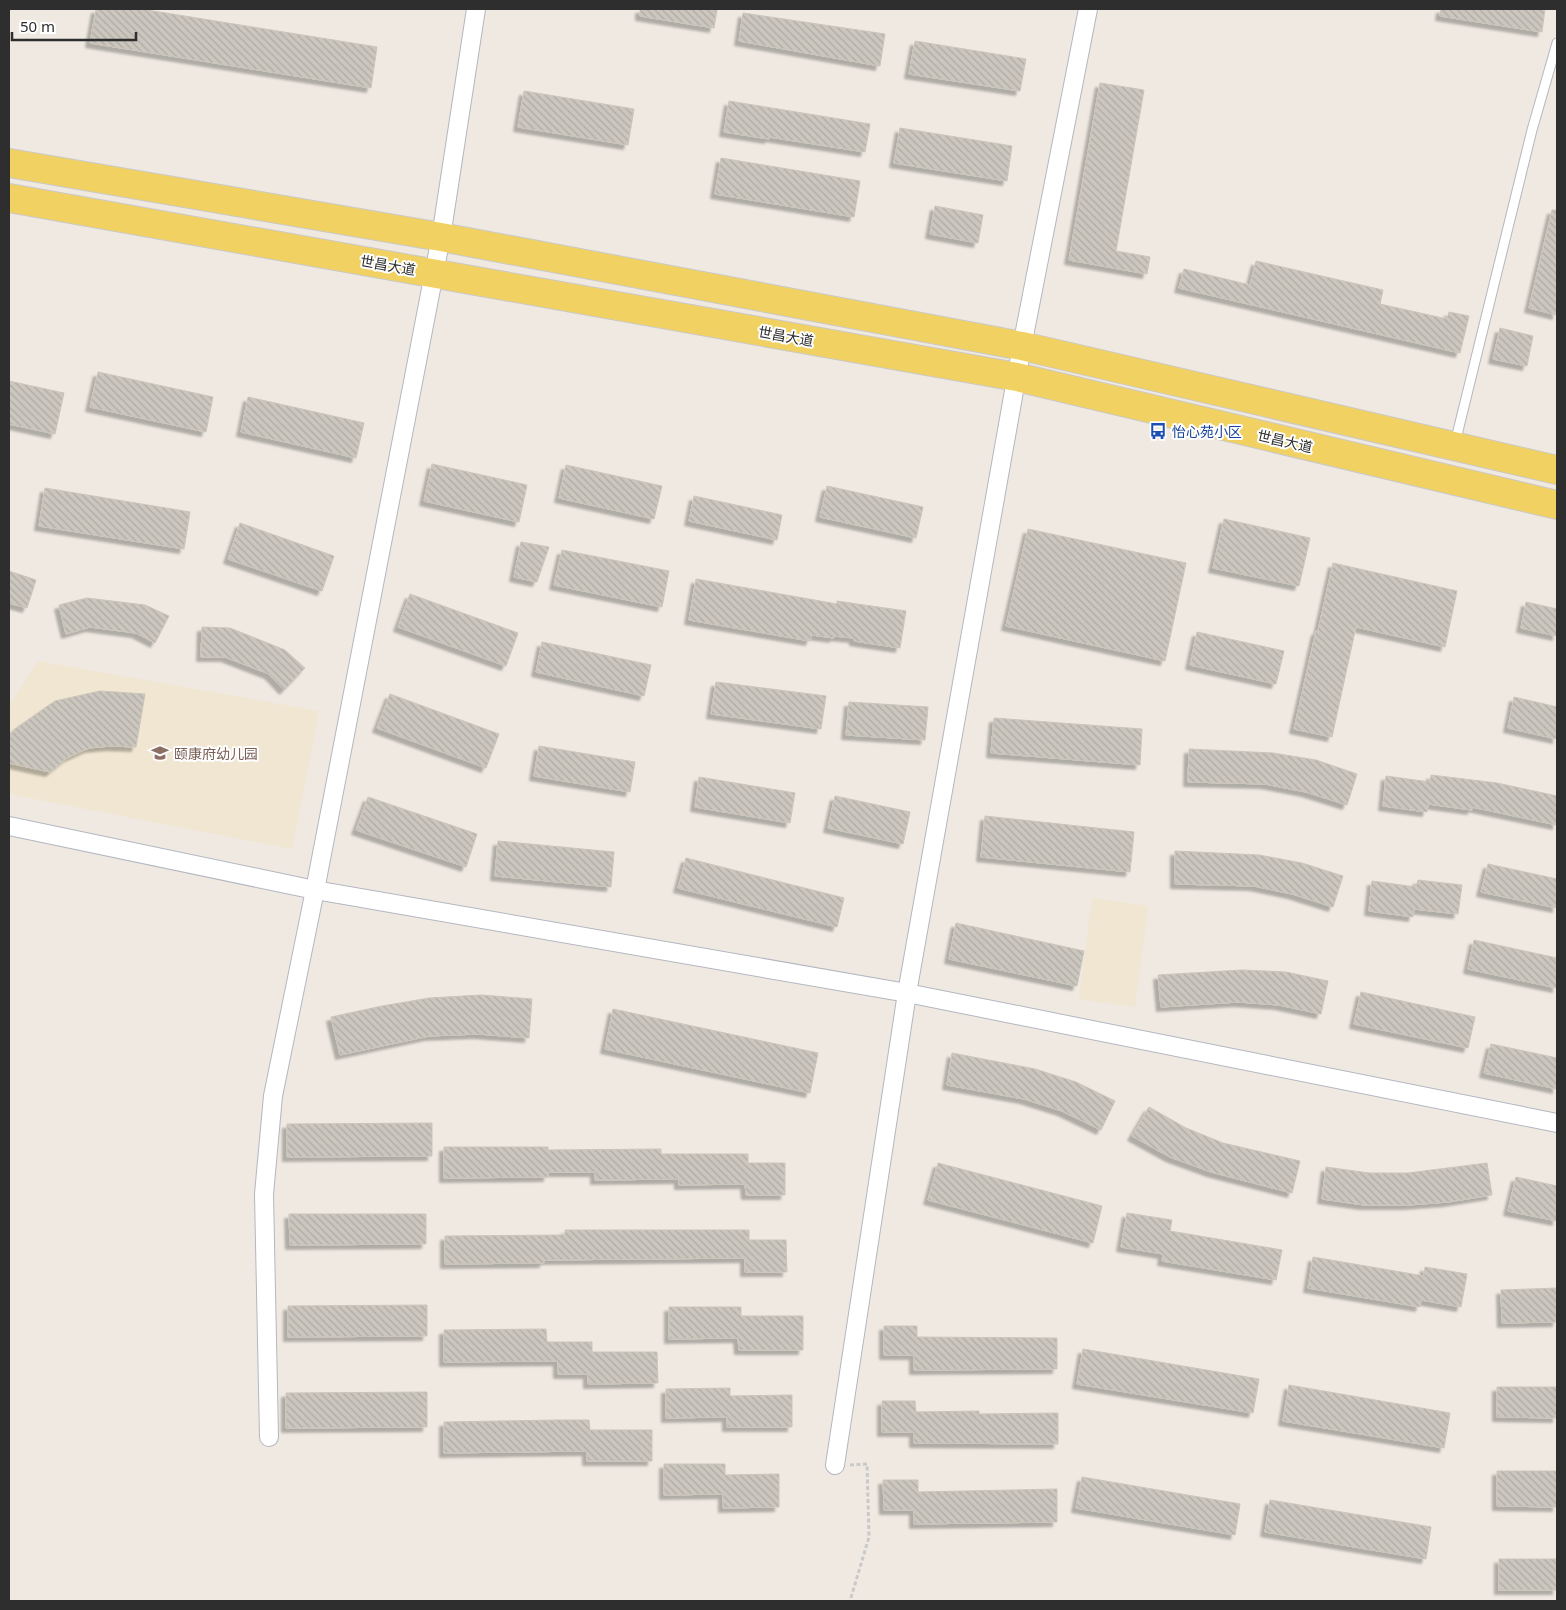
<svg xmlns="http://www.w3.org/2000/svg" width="1566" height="1610" font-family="'Noto Sans','Noto Sans SC',sans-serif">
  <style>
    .education { fill: #f0e6d1 }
    .building { fill: url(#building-back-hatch); stroke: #cbc5ba; filter: url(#shadow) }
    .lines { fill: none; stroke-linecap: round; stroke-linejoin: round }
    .lane-casing { stroke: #b4b7c1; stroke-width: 11 }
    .street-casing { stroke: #b4b7c1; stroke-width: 20 }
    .primary-casing { stroke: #c9c9c9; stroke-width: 30 }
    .path { stroke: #c9c9c9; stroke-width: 3; stroke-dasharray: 4 2.5; stroke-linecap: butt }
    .lane { stroke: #fff; stroke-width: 9 }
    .street { stroke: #fff; stroke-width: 18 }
    .primary { stroke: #f2d163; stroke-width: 28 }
    .labels { text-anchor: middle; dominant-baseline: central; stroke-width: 4; stroke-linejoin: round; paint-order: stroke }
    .street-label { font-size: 14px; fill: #2e2e2e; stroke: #fff }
    .transit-label { font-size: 14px; fill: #164399; stroke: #fff; text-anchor: start }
    .education-label { font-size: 14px; fill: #785e54; stroke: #fff; text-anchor: start }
  </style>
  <defs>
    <pattern id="building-back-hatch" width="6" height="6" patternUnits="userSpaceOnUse" patternTransform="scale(1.25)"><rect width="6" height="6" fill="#cbc7bf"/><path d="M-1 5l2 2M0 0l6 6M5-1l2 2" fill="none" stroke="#afaba4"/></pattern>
    <filter id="shadow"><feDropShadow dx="-4.5" dy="4.5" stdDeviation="1" flood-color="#0004"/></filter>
  </defs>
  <rect width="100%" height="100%" fill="#efe9e1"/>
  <g class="education">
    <path d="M38 661 319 711 292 849 9 794V706Z"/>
    <path d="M1092 898 1148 906 1135 1007 1079 999Z"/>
  </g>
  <g class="building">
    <path d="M96 9H141L377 47 371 88 90 43Z"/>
    <path d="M640 9H710L717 10 714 28 640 16Z"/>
    <path d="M1441 9H1545L1542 32 1440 16Z"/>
    <path d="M743 13 885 34 880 66 739 41Z"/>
    <path d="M915 41 1026 59 1020 91 909 74Z"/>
    <path d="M1100 83 1144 90 1116 251 1150 257 1147 274 1069 260Z"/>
    <path d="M524 91 634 109 628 145 518 127Z"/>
    <path d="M729 101 870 124 865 152 769 137V139L724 132Z"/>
    <path d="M900 128 1012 146 1007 181 894 163Z"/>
    <path d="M721 158 860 181 854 217 715 194Z"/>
    <path d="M935 206 983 215 978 243 930 234Z"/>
    <path d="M1552 210H1557V315L1529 308Z"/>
    <path d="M1256 261 1383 290 1380 304 1447 319 1449 312 1469 316 1460 353 1179 288 1184 269 1250 285Z"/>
    <path d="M1500 328 1533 336 1527 366 1493 359Z"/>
    <path d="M98 372 213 397 206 432 90 407Z"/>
    <path d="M9 381 64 393 55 434 9 424Z"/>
    <path d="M248 397 364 423 356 458 241 432Z"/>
    <path d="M432 464 527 485 519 522 424 501Z"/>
    <path d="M566 465 662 486 654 519 559 498Z"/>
    <path d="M827 486 923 507 916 538 820 517Z"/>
    <path d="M45 488 190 512 184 549 39 526Z"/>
    <path d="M694 496 782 515 777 540 689 521Z"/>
    <path d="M1224 519 1310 538 1299 586 1213 568Z"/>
    <path d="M240 523 334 556 322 591 228 559Z"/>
    <path d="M1028 529 1186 563 1165 661 1006 626Z"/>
    <path d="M521 542 549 547 537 582 514 577Z"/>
    <path d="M562 550 669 571 662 607 554 585Z"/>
    <path d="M1333 563 1457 591 1445 647 1356 627 1332 737 1294 729 1316 631H1318Z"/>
    <path d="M9 571 36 580 27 608 9 603Z"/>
    <path d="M696 579 837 604V601L906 611 900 648 854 641V638L834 636V638L812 635 810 641 689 620Z"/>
    <path d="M410 594 518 633 506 666 398 627Z"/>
    <path d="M87 598 145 605 169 616 155 643 136 633 90 627 66 634 59 605Z"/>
    <path d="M1526 602 1557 609V636L1521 628Z"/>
    <path d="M202 627 230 628 285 650 305 668 284 690 269 674 225 657H201Z"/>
    <path d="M1197 632 1284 651 1276 684 1190 665Z"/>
    <path d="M542 642 651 665 644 696 536 672Z"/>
    <path d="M716 682 826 696 821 729 711 714Z"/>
    <path d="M100 691 145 694 136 747 111 746 89 748 67 758 50 772 9 763V737L15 729 55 701Z"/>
    <path d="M390 694 499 734 486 768 377 728Z"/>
    <path d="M1514 697 1557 707V739L1508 728Z"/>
    <path d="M849 702 928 707 925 740 846 735Z"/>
    <path d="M994 718 1142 729 1140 765 991 753Z"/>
    <path d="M539 746 635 762 630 792 534 776Z"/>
    <path d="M1189 749 1273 753 1316 760 1357 774 1347 805 1306 792 1265 784 1188 782Z"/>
    <path d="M1431 775 1497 783 1557 796V825L1472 807V810L1428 804 1427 812 1383 806 1386 776 1430 782Z"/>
    <path d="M699 777 795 793 790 823 695 807Z"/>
    <path d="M835 796 910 812 903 844 828 828Z"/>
    <path d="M368 797 477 834 466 867 356 830Z"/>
    <path d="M985 816 1134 832 1130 872 981 857Z"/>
    <path d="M498 841 614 852 611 887 495 876Z"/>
    <path d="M1175 851 1259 855 1302 863 1343 876 1333 907 1292 894 1254 886 1175 884Z"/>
    <path d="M686 858 844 898 837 927 678 888Z"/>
    <path d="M1488 864 1557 879V908L1481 892Z"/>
    <path d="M1418 880 1462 885 1458 914 1414 909 1413 917 1369 911 1372 881 1416 887Z"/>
    <path d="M956 923 1084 951 1077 986 949 959Z"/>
    <path d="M1474 940 1557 958V988L1468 969Z"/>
    <path d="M1242 970 1286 972 1328 981 1321 1014 1279 1005 1238 1002 1161 1007 1158 975Z"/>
    <path d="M1361 992 1475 1017 1468 1048 1354 1024Z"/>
    <path d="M481 995 532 999 529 1038 478 1034 429 1036 340 1055 331 1017 382 1006 429 998Z"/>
    <path d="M613 1009 818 1053 810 1093 605 1049Z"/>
    <path d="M1491 1044 1557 1058V1089L1484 1073Z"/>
    <path d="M952 1053 1035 1069 1076 1082 1115 1101 1101 1130 1062 1111 1024 1099 947 1085Z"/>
    <path d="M1149 1107 1186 1128 1223 1143 1300 1161 1292 1193 1211 1172 1170 1157 1132 1136Z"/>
    <path d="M432 1123V1156L287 1157V1124Z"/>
    <path d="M444 1147H548V1150L661 1149V1154H748V1163H785V1195H746L745 1184 679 1185V1179L595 1180V1172H548V1177L444 1178Z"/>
    <path d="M938 1163 1102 1206 1093 1243 928 1200Z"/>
    <path d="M1487 1163 1492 1195 1448 1202 1408 1205H1364L1322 1199 1326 1167 1369 1173H1408Z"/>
    <path d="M1516 1177 1557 1186V1221L1508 1211Z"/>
    <path d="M1127 1213 1172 1220 1170 1231 1282 1250 1276 1280 1162 1261 1163 1254 1121 1247Z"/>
    <path d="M289 1214H426V1244L290 1245Z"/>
    <path d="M565 1230H749V1240H786L787 1272H745V1258L544 1260V1263L445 1264V1236L565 1235Z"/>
    <path d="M1313 1257 1424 1276 1425 1267 1467 1274 1461 1307 1421 1300 1420 1307 1308 1288Z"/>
    <path d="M1557 1288V1322L1502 1323 1501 1290Z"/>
    <path d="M427 1305V1336L288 1337V1306Z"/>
    <path d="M669 1307H741V1316H803V1350H739L738 1338 669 1339Z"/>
    <path d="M884 1326H917V1337L1057 1338V1369L914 1370V1355H884Z"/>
    <path d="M546 1329 547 1342H592V1352H657L658 1383 588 1384V1374H558V1361L444 1362V1330Z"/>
    <path d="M1083 1349 1259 1379 1253 1413 1077 1384Z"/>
    <path d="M1289 1385 1450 1413 1444 1448 1283 1421Z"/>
    <path d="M1497 1387H1557V1418L1497 1417Z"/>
    <path d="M730 1388V1396L792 1395V1427H727V1417L666 1418V1389Z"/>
    <path d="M427 1392V1427L286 1428V1393Z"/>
    <path d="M882 1401H915L916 1412 979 1411V1414L1058 1413V1444L914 1443V1432H882Z"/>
    <path d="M558 1420H589L590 1430H652V1461H587V1451L444 1453V1422Z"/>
    <path d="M664 1464H725V1475L779 1474V1507L723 1508V1494L664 1495Z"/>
    <path d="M1497 1471H1557V1507L1497 1506Z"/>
    <path d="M1082 1477 1240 1504 1235 1535 1076 1508Z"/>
    <path d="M883 1480H918V1492L1057 1489V1522L914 1524V1510H884Z"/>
    <path d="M1270 1500 1431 1527 1426 1559 1265 1532Z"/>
    <rect x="1499" y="1559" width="58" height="31"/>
  </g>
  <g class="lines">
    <g class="lane-casing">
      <path id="lane" d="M1455 443 1532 130 1557 43"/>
    </g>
    <g class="street-casing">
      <g id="street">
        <path d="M9 826 315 890 907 993 1557 1123"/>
        <path d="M269 1437 264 1194 273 1096 315 890 441 237 476 9"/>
        <path d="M835 1465 907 993 1022 346 1088 9"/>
      </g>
    </g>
    <g class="primary-casing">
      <g id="primary">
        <path d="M9 163 441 237 1022 346 1557 470"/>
        <path d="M9 198 1017 377 1557 505"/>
      </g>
    </g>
    <path class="path" d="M850 1465 867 1464 869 1537 850 1601"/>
    <use href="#lane" class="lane"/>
    <use href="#street" class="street"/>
    <use href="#primary" class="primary"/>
  </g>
  <defs>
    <g id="bus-bare" transform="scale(1.35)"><path d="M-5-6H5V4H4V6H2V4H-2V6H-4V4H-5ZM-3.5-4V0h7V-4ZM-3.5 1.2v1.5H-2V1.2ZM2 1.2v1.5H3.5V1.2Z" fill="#1a4fb4" stroke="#fff" stroke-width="2.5" paint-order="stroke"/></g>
    <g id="school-bare" transform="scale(1.35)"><path d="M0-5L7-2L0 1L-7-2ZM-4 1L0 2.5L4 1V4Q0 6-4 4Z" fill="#8d6e63" stroke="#fff" stroke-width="2.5" paint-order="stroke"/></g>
  </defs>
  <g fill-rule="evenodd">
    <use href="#bus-bare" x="1158" y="431"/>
    <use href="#school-bare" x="160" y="753"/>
  </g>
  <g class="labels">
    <g class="street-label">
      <text transform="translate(388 265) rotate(10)">世昌大道</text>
      <text transform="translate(786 336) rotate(10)">世昌大道</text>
      <text transform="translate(1285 441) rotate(13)">世昌大道</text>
    </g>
    <g class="transit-label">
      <text x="1172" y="431">怡心苑小区</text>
    </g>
    <g class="education-label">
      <text x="174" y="753">颐康府幼儿园</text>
    </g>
  </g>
  <rect width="1566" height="1610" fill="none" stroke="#2e2e2e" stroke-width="20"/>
  <path d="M12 32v8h124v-8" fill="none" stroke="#2e2e2e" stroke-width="2.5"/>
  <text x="20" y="32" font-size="15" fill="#2e2e2e" stroke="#ffffff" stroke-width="4" paint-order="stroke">50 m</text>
</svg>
